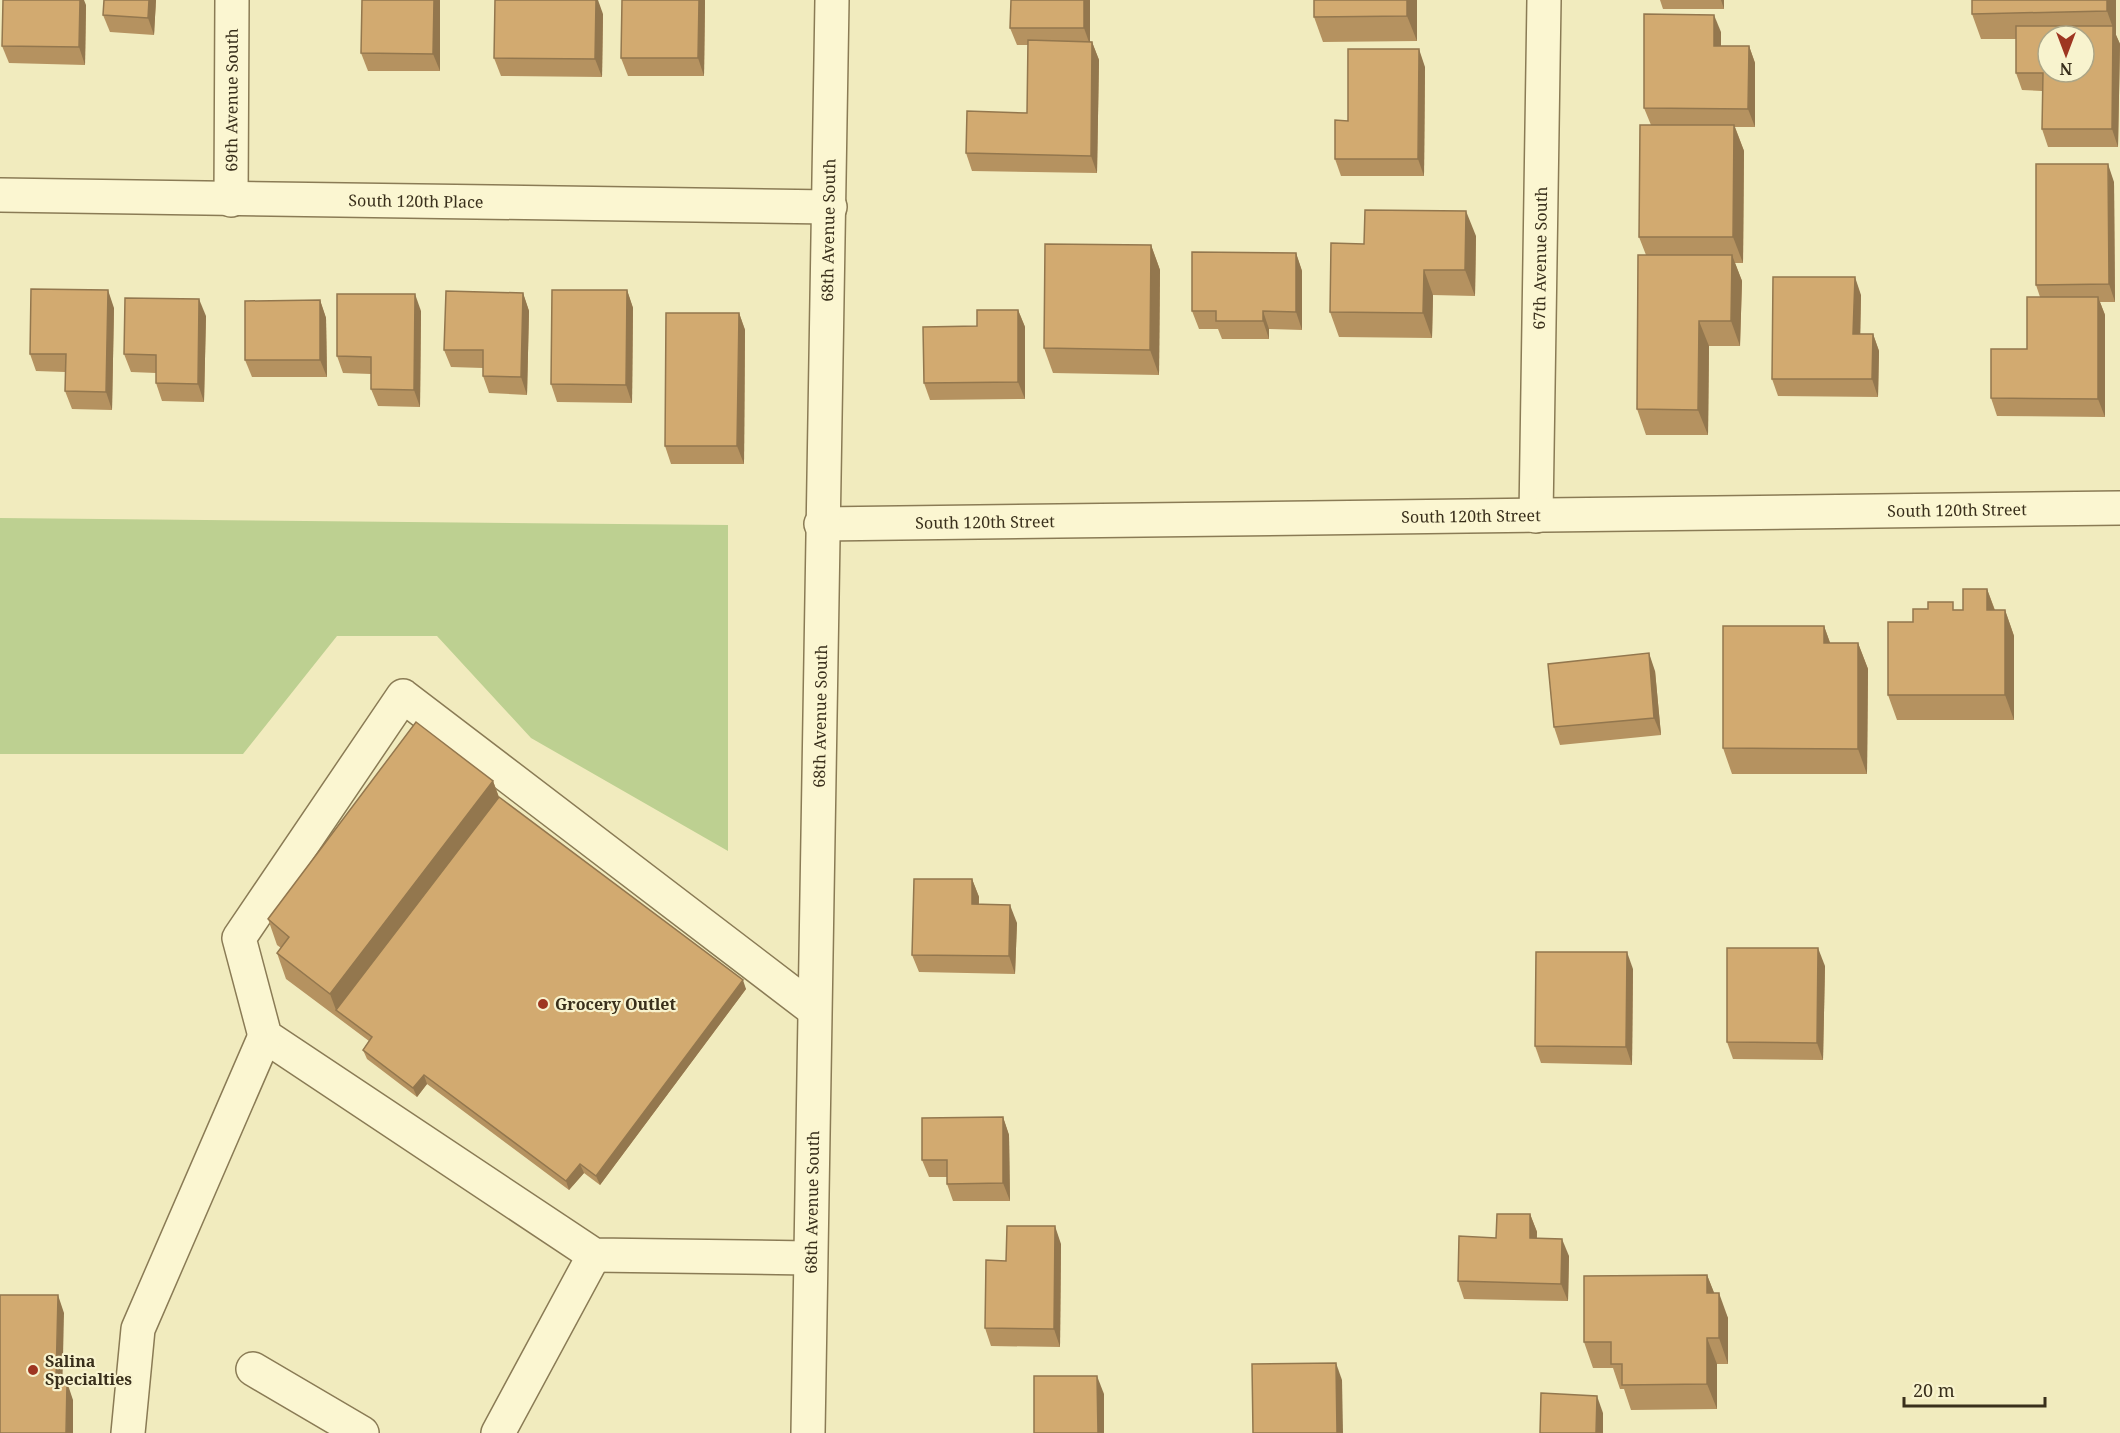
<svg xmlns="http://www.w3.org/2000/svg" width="2120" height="1433" font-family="'Noto Serif',serif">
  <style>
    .green { fill: #bdd091 }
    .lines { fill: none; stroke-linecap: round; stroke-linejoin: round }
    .minor-casing { stroke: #8a7b55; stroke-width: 36 }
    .minor { stroke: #fbf6d1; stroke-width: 33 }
    .wall { fill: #b59260 }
    .shaded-wall { fill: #93774e }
    .building { fill: #d2aa70; stroke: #93774e; stroke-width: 1.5; fill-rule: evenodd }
    .poi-dot { fill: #9e3621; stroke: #f8f3ce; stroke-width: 2 }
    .labels { text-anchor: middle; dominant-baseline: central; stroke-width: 4.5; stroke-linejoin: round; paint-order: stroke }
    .street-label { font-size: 16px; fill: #392f1b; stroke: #f8f3ce }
    .poi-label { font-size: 16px; font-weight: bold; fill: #392f1b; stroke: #f8f3ce; text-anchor: start }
  </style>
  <rect width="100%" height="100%" fill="#f1ebbe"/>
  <path class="green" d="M0 518 728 525V851L531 738 437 636H337L243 754H0Z"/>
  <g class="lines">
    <g class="minor-casing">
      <g id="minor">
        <path id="s1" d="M0 195 830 207"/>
        <path id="s2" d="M231 200 232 0"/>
        <path id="s3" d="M1536 516 1544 0"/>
        <path id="s4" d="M821 524 2120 508"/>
        <path d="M809 1258 594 1255 265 1036 239 938 403 696 813 1009"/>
        <path d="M253 1369 362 1433"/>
        <path d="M128 1433 138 1329 265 1036"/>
        <path d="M498 1433 594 1255"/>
        <path id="s5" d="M808 1433 832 0"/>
      </g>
    </g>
    <use href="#minor" class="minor"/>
  </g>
  <g class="wall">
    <path d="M156 0 154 35 110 32 103 15Z"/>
    <path d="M440 0V71H368L361 53Z"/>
    <path d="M1090 0V42H1092L1099 60 1097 173 972 171 966 153 1027 113 1028 45H1017L1010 28Z"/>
    <path d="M1314 0H1417V41L1323 42 1314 17Z"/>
    <path d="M1660 0H1724V9H1663Z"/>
    <path d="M1972 0H2116V35L2120 44 2118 147H2048L2042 129V91L2022 90 2016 73V39H1981L1972 14Z"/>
    <path d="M705 2 704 76H628L621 58Z"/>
    <path d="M86 5 85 65 9 63 2 46Z"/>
    <path d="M603 14 602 77 501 76 494 58Z"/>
    <path d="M1721 32V46H1749L1755 63V127H1735L1744 151 1743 263H1735L1742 281 1740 346H1709L1708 435H1646L1637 409 1646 255 1639 237 1651 125 1644 108Z"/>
    <path d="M1425 67 1424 176H1341L1335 159 1348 121Z"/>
    <path d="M2114 182 2115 302H2100L2105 315V417L1997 416 1991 398 2027 349 2040 297 2036 285Z"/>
    <path d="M1476 236 1475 296 1433 295 1432 338 1339 337 1330 312Z"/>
    <path d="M1151 245 1160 270 1159 375 1053 373 1044 348Z"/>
    <path d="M1296 253 1302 271V330L1269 329V339H1222L1218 329H1199L1192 311Z"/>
    <path d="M627 290 633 308 632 403 557 402 551 384Z"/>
    <path d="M523 293 529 311 527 395 489 393 483 376V368L451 367 444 350Z"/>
    <path d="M1861 295 1860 334H1873L1879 351 1878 397 1778 396 1772 379Z"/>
    <path d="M320 300 326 318 327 377H252L245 360Z"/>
    <path d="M114 308 112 410 72 409 65 391V372L36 371 30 354Z"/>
    <path d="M1018 310 1025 327V399L930 400 924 383 977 326Z"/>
    <path d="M421 311 420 407 378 406 371 389V374L343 373 337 356Z"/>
    <path d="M739 313 745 330 744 464H671L665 446Z"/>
    <path d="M206 316 204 402 162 401 156 383V373L131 372 124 354Z"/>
    <path d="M1987 589 1995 610H2005L2014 636V720H1897L1888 695 1913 622 1928 609 1963 610Z"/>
    <path d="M1824 626 1830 643H1858L1868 669 1867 774H1732L1723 748Z"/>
    <path d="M1655 671 1661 735 1560 745 1554 727Z"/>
    <path d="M493 781 499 797 746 989 600 1185 584 1173 569 1190 427 1084 417 1097 367 1059 363 1050 369 1041 286 979 277 953 281 948 277 945 268 919Z"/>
    <path d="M972 879 979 897V904L1017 923 1015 974 919 972 912 955Z"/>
    <path d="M1825 966 1823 1060 1733 1059 1727 1042Z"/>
    <path d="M1633 969 1632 1065 1541 1063 1535 1046Z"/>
    <path d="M1003 1117 1009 1135 1010 1201H953L947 1184V1177H929L922 1160Z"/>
    <path d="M1530 1214 1537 1232V1238L1569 1256 1568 1301 1464 1299 1458 1281 1496 1238Z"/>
    <path d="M1061 1244 1060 1347 991 1346 985 1328 1006 1261Z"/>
    <path d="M1707 1275 1714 1293 1728 1318V1364H1717V1409L1631 1410 1624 1389H1620L1613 1368H1593L1584 1342Z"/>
  </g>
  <g class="shaded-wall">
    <path d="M80 0H84L86 5 85 65 79 47Z"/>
    <path d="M149 0H156L154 35 148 18Z"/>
    <path d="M434 0H440V71L433 54Z"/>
    <path d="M596 0H598L603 14 602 77 595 59Z"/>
    <path d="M699 0H705V2L704 76 698 58Z"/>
    <path d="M1084 0H1090V45L1084 28Z"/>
    <path d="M1407 0H1417V41L1407 16Z"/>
    <path d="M1721 0H1724V9Z"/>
    <path d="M2107 0H2116V35L2120 44 2118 147 2112 129 2113 28 2107 11Z"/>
    <path d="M1714 15 1721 32V63L1714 46Z"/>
    <path d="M1092 42 1099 60 1097 173 1091 156Z"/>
    <path d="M1749 46 1755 63V127L1748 109Z"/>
    <path d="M1419 49 1425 67 1424 176 1418 159Z"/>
    <path d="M1734 125 1744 151 1743 263 1733 237Z"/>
    <path d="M2108 164 2114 182 2115 302 2109 284Z"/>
    <path d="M1466 211 1476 236 1475 296 1465 270Z"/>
    <path d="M1151 245 1160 270 1159 375 1150 350Z"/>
    <path d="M1296 253 1302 271V330L1296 312Z"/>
    <path d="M1732 255 1742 281 1740 346 1731 321Z"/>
    <path d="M1424 270 1433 295 1432 338 1423 313Z"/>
    <path d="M1855 277 1861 295 1860 351 1853 334Z"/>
    <path d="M108 290 114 308 112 410 106 392Z"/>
    <path d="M627 290 633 308 632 403 626 385Z"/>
    <path d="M523 293 529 311 527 395 521 377Z"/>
    <path d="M415 294 421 311 420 407 414 390Z"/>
    <path d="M2098 297 2105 315V417L2098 399Z"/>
    <path d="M199 299 206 316 204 402 198 384Z"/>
    <path d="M320 300 326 318 327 377 320 360Z"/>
    <path d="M1018 310 1025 327V399L1018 382Z"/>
    <path d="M1263 311 1269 329V339L1263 321Z"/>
    <path d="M739 313 745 330 744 464 737 446Z"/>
    <path d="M1699 321 1709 346 1708 435 1698 410Z"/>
    <path d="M1873 334 1879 351 1878 397 1872 379Z"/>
    <path d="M1987 589 1996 614 1987 610Z"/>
    <path d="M2005 610 2014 636V720L2005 695Z"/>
    <path d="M1824 626 1833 651 1824 643Z"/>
    <path d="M1858 643 1868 669 1867 774 1858 749Z"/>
    <path d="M1649 653 1655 671 1661 735 1654 718Z"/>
    <path d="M493 781 502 806 336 1010 330 994Z"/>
    <path d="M972 879 979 897 978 921 972 904Z"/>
    <path d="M1010 905 1017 923 1015 974 1009 956Z"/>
    <path d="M1818 948 1825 966 1823 1060 1817 1043Z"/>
    <path d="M1627 952 1633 969 1632 1065 1626 1047Z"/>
    <path d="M743 980 746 989 600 1185 596 1176Z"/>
    <path d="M424 1075 427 1084 417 1097 413 1088Z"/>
    <path d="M1003 1117 1009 1135 1010 1201 1003 1183Z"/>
    <path d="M580 1164 584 1173 569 1190 566 1181Z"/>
    <path d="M1530 1214 1537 1232 1536 1256 1530 1238Z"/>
    <path d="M1055 1226 1061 1244 1060 1347 1054 1329Z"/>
    <path d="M1562 1239 1569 1256 1568 1301 1561 1284Z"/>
    <path d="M1707 1275 1717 1300 1707 1293Z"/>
    <path d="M1719 1293 1728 1318V1364L1719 1338Z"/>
    <path d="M58 1295 64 1313 62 1400 56 1382Z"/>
    <path d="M1707 1338 1717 1364V1409L1707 1384Z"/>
    <path d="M1336 1363 1342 1380 1343 1433H1337Z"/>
    <path d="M1097 1376 1104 1394V1433H1098Z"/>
    <path d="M67 1382 73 1400V1433H66Z"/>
    <path d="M1597 1396 1603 1413V1433H1596Z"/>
  </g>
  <g class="building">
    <path d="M3 0H80L79 47 2 46Z"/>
    <path d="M104 0H149L148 18 103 15Z"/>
    <path d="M362 0H434L433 54 361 53Z"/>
    <path d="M495 0H596L595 59 494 58Z"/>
    <path d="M622 0H699L698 58H621Z"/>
    <path d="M1011 0H1084V28H1010Z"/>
    <path d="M1314 0H1407V16L1314 17Z"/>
    <path d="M1972 0H2107V11L1972 14Z"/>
    <path d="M1644 14 1714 15V46H1749L1748 109 1644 108Z"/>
    <path d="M2016 26H2113L2112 129H2042L2043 73H2016ZM2048 36H2084V72H2048Z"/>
    <path d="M1028 40 1092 42 1091 156 966 153 967 111 1027 113Z"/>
    <path d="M1348 49H1419L1418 159H1335V120L1348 121Z"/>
    <path d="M1640 125H1734L1733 237H1639Z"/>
    <path d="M2036 164H2108L2109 284 2036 285Z"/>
    <path d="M1365 210 1466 211 1465 270H1424L1423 313 1330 312 1331 243 1364 244Z"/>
    <path d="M1045 244 1151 245 1150 350 1044 348Z"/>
    <path d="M1192 252 1296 253V312L1263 311V321H1216V311H1192Z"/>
    <path d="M1638 255H1732L1731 321H1699L1698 410 1637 409Z"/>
    <path d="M1773 277H1855L1853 334H1873L1872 379H1772Z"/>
    <path d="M31 289 108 290 106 392 65 391 66 354H30Z"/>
    <path d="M552 290H627L626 385 551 384Z"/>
    <path d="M446 291 523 293 521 377 483 376V350H444Z"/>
    <path d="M337 294H415L414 390 371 389V357L337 356Z"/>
    <path d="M2027 297H2098V399L1991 398V349H2027Z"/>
    <path d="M125 298 199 299 198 384 156 383V355L124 354Z"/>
    <path d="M320 300V360H245V301Z"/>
    <path d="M977 310H1018V382L924 383 923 327 977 326Z"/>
    <path d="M666 313H739L737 446H665Z"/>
    <path d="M1963 589H1987V610H2005V695H1888V622H1913V609H1928V602H1953V610H1963Z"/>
    <path d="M1723 626H1824V643H1858V749L1723 748Z"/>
    <path d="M1649 653 1654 718 1554 727 1548 664Z"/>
    <path d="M416 722 493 781 330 994 277 953 289 937 268 919Z"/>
    <path d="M499 797 743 980 596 1176 580 1164 566 1181 424 1075 413 1088 363 1050 372 1037 336 1010Z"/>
    <path d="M914 879H972V904L1010 905 1009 956 912 955Z"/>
    <path d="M1727 948H1818L1817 1043 1727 1042Z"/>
    <path d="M1536 952H1627L1626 1047 1535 1046Z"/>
    <path d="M1003 1117V1183L947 1184V1160H922V1118Z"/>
    <path d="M1497 1214H1530V1238L1562 1239 1561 1284 1458 1281 1459 1236 1496 1238Z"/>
    <path d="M1007 1226H1055L1054 1329 985 1328 986 1260 1006 1261Z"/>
    <path d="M1707 1275V1293H1719V1338H1707V1384L1622 1385V1364H1611V1342H1584V1276Z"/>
    <path d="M0 1295H58L56 1382H67L66 1433H0Z"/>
    <path d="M1336 1363 1337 1433H1253L1252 1364Z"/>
    <path d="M1034 1376H1097L1098 1433H1034Z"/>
    <path d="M1541 1393 1597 1396 1596 1433H1540Z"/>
  </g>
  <g class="poi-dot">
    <circle cx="543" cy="1004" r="6"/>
    <circle cx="33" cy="1370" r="6"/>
  </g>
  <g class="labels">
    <g class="street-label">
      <text stroke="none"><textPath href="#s2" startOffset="100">69th Avenue South</textPath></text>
      <text stroke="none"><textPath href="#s1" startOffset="416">South 120th Place</textPath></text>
      <text stroke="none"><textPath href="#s5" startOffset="1203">68th Avenue South</textPath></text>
      <text stroke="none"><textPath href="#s3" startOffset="258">67th Avenue South</textPath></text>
      <text stroke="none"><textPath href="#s4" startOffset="1136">South 120th Street</textPath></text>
      <text stroke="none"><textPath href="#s4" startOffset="650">South 120th Street</textPath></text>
      <text stroke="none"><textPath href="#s4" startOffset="164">South 120th Street</textPath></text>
      <text stroke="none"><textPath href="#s5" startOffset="717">68th Avenue South</textPath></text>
      <text stroke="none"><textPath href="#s5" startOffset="231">68th Avenue South</textPath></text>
    </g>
    <g class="poi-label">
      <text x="555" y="1004">Grocery Outlet</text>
      <text x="45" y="1361">Salina<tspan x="45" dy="18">Specialties</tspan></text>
    </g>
  </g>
  <g transform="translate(2066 54) rotate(180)"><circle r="28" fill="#f8f3ce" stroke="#aca586" stroke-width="1.5"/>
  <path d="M0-4.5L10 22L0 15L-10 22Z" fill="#9e3621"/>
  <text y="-9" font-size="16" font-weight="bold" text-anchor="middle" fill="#392f1b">N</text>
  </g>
  <path d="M1904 1397v9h141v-9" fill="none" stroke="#392f1b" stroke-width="3"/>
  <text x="1913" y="1397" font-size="18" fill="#392f1b" stroke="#f8f3ce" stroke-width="4.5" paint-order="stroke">20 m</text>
</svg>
